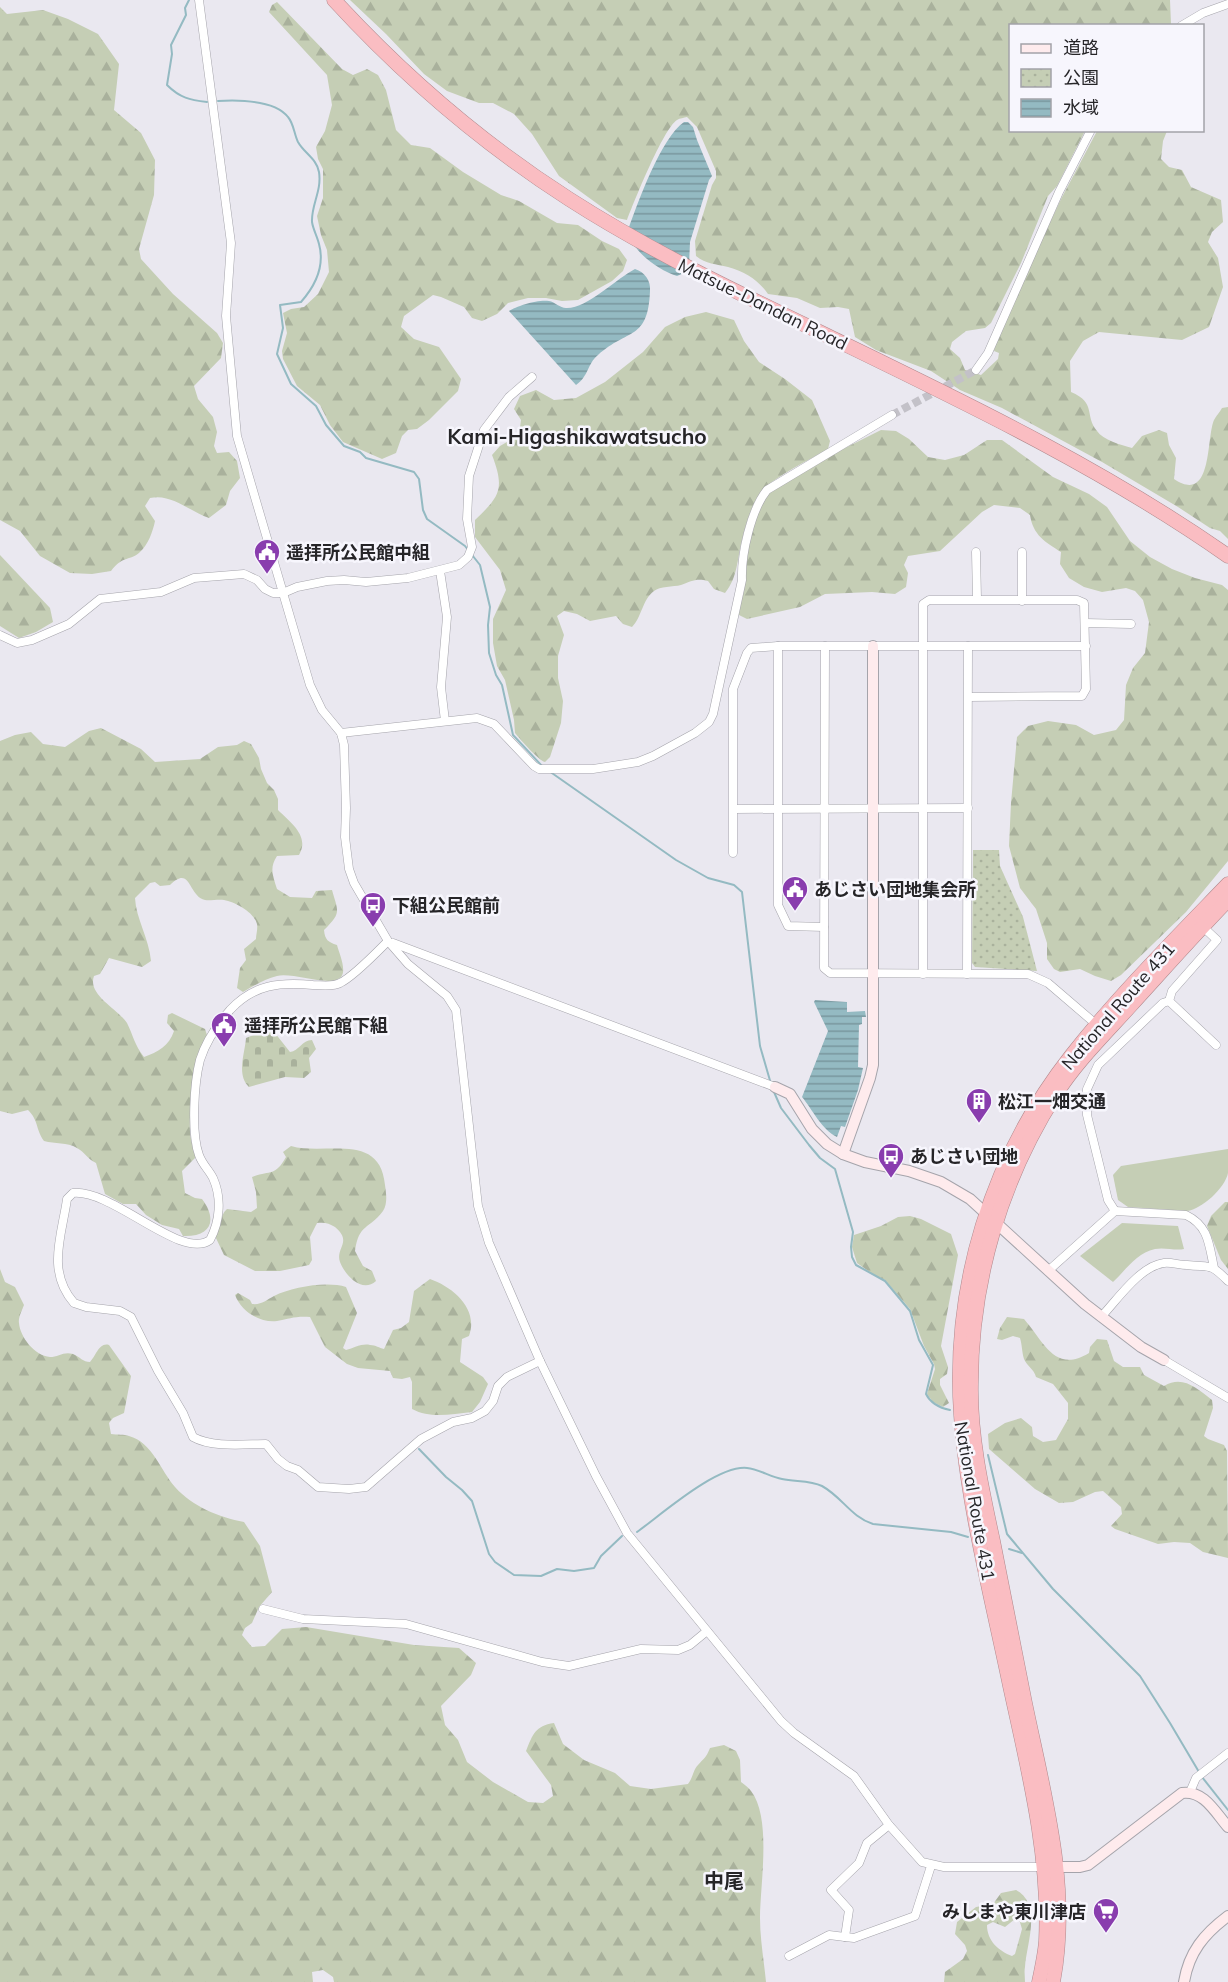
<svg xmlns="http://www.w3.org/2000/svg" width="1228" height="1982" font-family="Mulish,'Noto Sans JP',sans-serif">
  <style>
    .green { fill: #c5ceb5 }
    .forest { fill: url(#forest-firs); fill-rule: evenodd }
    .cemetery { fill: url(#cemetery-stones) }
    .park { fill: url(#park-dots) }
    .water { fill: url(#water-rules) }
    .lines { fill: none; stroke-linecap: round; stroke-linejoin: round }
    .stream { stroke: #94bac2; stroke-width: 2 }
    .street-tunnel { stroke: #c3c1c8; stroke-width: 8; stroke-dasharray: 8 4; stroke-linecap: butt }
    .street-casing { stroke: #a5a4ab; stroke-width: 9 }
    .secondary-casing { stroke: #a5a4ab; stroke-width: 12 }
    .highway-casing { stroke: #b0888c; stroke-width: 15 }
    .street { stroke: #fff; stroke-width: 8 }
    .secondary { stroke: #feebed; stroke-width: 10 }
    .highway { stroke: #fabdc2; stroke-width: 14 }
    .labels { text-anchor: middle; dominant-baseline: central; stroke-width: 5; stroke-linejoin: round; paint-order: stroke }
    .street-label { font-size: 18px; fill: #262528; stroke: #f7f6fd }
    .poi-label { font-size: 18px; font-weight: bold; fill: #262528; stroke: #f7f6fd; text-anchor: start }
    .neighbourhood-label { font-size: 20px; font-weight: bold; fill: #262528; stroke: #f7f6fd }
    .quarter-label { font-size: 21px; font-weight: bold; fill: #262528; stroke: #f7f6fd }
  </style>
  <defs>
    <pattern id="forest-firs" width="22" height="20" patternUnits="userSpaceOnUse" patternTransform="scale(1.5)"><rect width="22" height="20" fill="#c5ceb5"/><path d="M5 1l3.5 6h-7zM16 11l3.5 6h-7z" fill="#a9b19c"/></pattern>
    <pattern id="cemetery-stones" width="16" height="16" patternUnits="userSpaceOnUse" patternTransform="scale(1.5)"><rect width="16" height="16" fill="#c5ceb5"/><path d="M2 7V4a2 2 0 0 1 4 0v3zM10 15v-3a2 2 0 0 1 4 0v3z" fill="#a9b19c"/></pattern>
    <pattern id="park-dots" width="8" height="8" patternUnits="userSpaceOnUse" patternTransform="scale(1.5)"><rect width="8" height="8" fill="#c5ceb5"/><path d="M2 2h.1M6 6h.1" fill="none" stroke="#a9b19c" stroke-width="1.8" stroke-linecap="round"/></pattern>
    <pattern id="water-rules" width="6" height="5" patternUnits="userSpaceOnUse" patternTransform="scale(1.5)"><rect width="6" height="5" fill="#94bac2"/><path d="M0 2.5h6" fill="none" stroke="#79979e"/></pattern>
  </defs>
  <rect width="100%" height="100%" fill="#eae8f0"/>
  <g class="green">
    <path d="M1228 1149C1228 1157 1228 1166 1228 1173 1225 1188 1202 1209 1187 1211L1128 1207 1118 1200 1113 1175 1121 1166Z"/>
    <path d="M1122 1223 1178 1226 1184 1249C1175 1251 1165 1247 1155 1249 1136 1253 1126 1270 1113 1282L1080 1256Z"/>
  </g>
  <g class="forest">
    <path d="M350 0H1170L1171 24 1169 25 1010 26V130L1085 131 1057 186 1048 196 1021 263 991 323 985 328 966 331 952 342 950 349 960 358 965 370 981 375 998 359 999 353 994 351 996 338 1061 199 1097 131H1167L1163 141 1161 159 1169 167 1182 170 1191 187 1221 200 1223 222 1212 232 1208 242 1218 258 1223 287 1209 327 1182 340 1099 332 1083 341 1070 361 1071 392C1097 403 1084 415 1097 431 1103 440 1121 445 1132 448L1142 436 1159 430 1167 433 1169 445 1176 458 1174 479C1213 505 1206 438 1214 420 1216 416 1220 412 1222 408L1228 407V539L1220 531 1210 528 1178 507 1102 462 1002 408 960 390 931 371 876 350 855 337 849 309 838 307 820 308 797 298 768 294C758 280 746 272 728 267 716 264 706 264 696 256L695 241 712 185 716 178V171L697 127 687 117C684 118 680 118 677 120 663 129 634 202 627 220L617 218 559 176 532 134 514 114 493 103H479L447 91 424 74 386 34Z"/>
    <path d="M277 2 342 69 353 75 367 69 378 75 386 90 396 130 411 145 430 148 463 172 501 195 519 201 557 223 578 225 602 241 619 249 627 260 623 271 612 281 578 300 562 301 546 298H528L508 303 497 314 482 321 472 318 464 307 441 297 433 295 404 316 401 327 414 339 439 347 461 379 458 391 429 420 417 429 408 430 402 436 396 453 382 459 343 442 330 425 320 405 297 386 283 359 282 351 287 333 283 313 291 309 304 307 318 294 329 272 327 250 321 235 317 216 323 198V169L318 159 316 147 325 131 332 105 327 75 269 12 272 5Z"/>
    <path d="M0 7 7 14 43 10 68 19 98 34 119 64 114 110 141 133 155 160 154 195 139 249 141 259 173 294 217 333 223 343 221 358 194 386 198 399 213 417 217 432 214 446 217 453 229 452 237 461 240 478 230 491 226 505 209 518C189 511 171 493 150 498L145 506 155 521C153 531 148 545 140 552 131 561 123 555 111 571L92 574 70 573 40 556 20 531 0 520Z"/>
    <path d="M706 312 734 320 744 341 759 362 785 379 812 400 830 441 828 449C811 459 772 478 761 492 751 505 746 524 742 540 737 559 738 577 725 593L714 589 708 581C696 578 692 581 681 585 673 587 660 586 654 591 642 600 642 617 632 627L623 624 616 616 590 621 577 614 564 611 557 616 564 635 558 656V678L563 701 561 723 550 757 545 762C538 760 521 740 515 733L514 720 505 680 497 666 493 643V619L506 590 500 570 475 537V520C500 496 505 489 492 455L500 446 519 435 521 420 514 409 520 396 536 390 554 400 576 398 605 382 643 352 665 327 685 317Z"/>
    <path d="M881 430 896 431 909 439 928 457 945 460 964 455 987 440H1002L1053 477 1089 494 1107 507 1130 541 1150 557 1172 569 1195 578 1222 585 1228 590V861L1186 912 1121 975 1111 981 1095 976 1080 969 1060 972 1054 969 1047 959V943L1036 909 1020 888 1009 846 1011 803 1017 737 1028 726 1048 721 1076 725 1094 735 1116 730 1124 720 1126 685 1133 668 1145 653 1149 622 1143 600 1135 591 1126 588 1102 592 1084 587 1069 578 1060 564 1061 552C1045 542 1033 535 1030 515L1020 508 994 505 982 512 940 551 908 556 904 565 908 573 906 587 895 594 872 592 825 594 800 607 747 619 739 615 744 562 759 507 770 492 839 451Z"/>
    <path d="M0 555 50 608 53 622 36 632 19 638 0 626Z"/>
    <path d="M101 728 141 749 155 762 200 759 218 747 237 745 244 741 251 744 259 758 261 769 267 783 274 790 278 799V810C291 823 310 836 299 855L277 856C269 868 273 876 277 889L290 897 312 898 316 891 332 890C338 912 342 912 324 930 325 940 328 942 337 945 339 953 347 970 341 977 331 988 293 972 277 976 265 979 253 986 243 992L237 988 240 968 246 960 244 949 256 939C256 935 258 928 257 924 254 912 235 902 224 900 218 899 210 901 205 900 188 896 191 864 170 885L160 886 155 882 150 883 135 898C136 919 149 938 151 961L142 967 109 958 100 974 94 976C87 995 118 1009 127 1023 133 1035 135 1046 144 1057 158 1052 169 1046 174 1031L167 1023 168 1015 172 1013 205 1029 207 1035C198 1056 186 1116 191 1139 192 1145 195 1151 196 1157L182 1171 185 1193 195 1198 202 1199C218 1220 211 1237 183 1236L179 1229 162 1225 146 1215 136 1204H123L105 1194 96 1163C87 1159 85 1152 77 1148 67 1142 55 1144 44 1141 35 1128 39 1121 28 1110L12 1114 0 1111V741L15 735 31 732 43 744 65 747 89 731Z"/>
    <path d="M291 1146C325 1156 380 1131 385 1185 386 1193 388 1203 383 1211 369 1230 359 1223 355 1251L363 1266 372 1271 376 1281C362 1294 345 1275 340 1262 335 1248 353 1242 335 1227 329 1223 324 1222 317 1223L310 1237 312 1260 309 1265 280 1271H255L224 1255 215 1236C221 1228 219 1216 227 1209L251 1212 257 1208 256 1192 252 1177C270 1170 275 1177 286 1157L283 1152Z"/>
    <path d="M1225 1202H1228V1269L1221 1260 1207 1226 1211 1216Z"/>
    <path d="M910 1216 921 1219 951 1234 958 1255 941 1346 948 1367 947 1374 940 1379V1385L949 1403 943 1407 933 1402 927 1394 935 1369 934 1364 924 1346 910 1309 885 1280 874 1275 857 1263 852 1247 854 1235 881 1226 898 1217Z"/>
    <path d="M0 1269 5 1282 15 1287 24 1305C22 1310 18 1318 19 1323 20 1337 35 1356 50 1357 58 1357 64 1351 73 1354 80 1357 83 1362 90 1362 96 1356 99 1342 109 1345L131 1376 124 1413 113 1418 109 1423 111 1434C117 1435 124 1434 129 1436 152 1442 161 1471 175 1487 193 1507 219 1517 244 1522L260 1546 272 1592 259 1607 252 1623 245 1628 242 1635 252 1647 265 1646 282 1629 306 1627 414 1645 459 1648 476 1663 471 1675 441 1706 445 1725 458 1740 467 1762 493 1782 528 1802 543 1803 553 1796 551 1785 526 1751C533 1734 535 1726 554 1723L563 1744 584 1760 615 1773 630 1786 651 1789 688 1784C693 1778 693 1770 698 1765 704 1758 706 1758 710 1748L724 1745 736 1751 740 1760 741 1782C745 1785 749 1788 751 1791 772 1818 760 1885 760 1918 760 1939 764 1961 766 1982H334L333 1977 323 1970 312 1972 313 1982H0Z"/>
    <path d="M430 1279C453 1287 479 1309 469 1336L462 1339 460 1362 483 1377 488 1384 480 1402 472 1412C451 1414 431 1419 412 1409V1382L410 1377 402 1379 393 1378 390 1371 358 1368 347 1364 325 1347 310 1317C294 1316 290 1319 277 1321 259 1323 241 1311 235 1295L238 1293 250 1300 252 1304C262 1305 266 1300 274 1296 292 1287 327 1281 346 1287L357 1313 343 1348 346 1350C354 1348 362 1343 370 1345 376 1345 379 1348 384 1349L393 1330 401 1328 409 1322 414 1291Z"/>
    <path d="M1007 1317 1024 1319C1044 1342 1055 1374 1089 1353L1090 1347 1097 1339 1107 1340 1114 1361 1123 1367H1140L1144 1375 1164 1386C1183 1375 1196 1388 1212 1400L1213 1408 1204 1436 1208 1439 1224 1445 1227 1451 1228 1558 1203 1552 1190 1543 1174 1542 1158 1544 1115 1529 1111 1526 1122 1514 1121 1507 1103 1491 1095 1492 1073 1502 1059 1503 1035 1489 989 1449 988 1434 1005 1423 1021 1418 1032 1427 1033 1436 1043 1442 1056 1440 1068 1419V1403L1053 1384 1036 1377C1034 1369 1027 1366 1024 1359 1022 1353 1022 1344 1020 1338L1013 1336 1002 1340 997 1339 1000 1328Z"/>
    <path d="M1016 1890C1043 1904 1026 1946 1025 1967 1024 1972 1025 1977 1025 1982H944L945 1972 963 1959 967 1951 965 1945 955 1934 957 1922 976 1907 993 1904 1001 1893ZM1015 1919H1019L1022 1929 1015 1954 1012 1956C999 1951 987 1941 987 1925L993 1922 1005 1927Z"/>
  </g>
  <path class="cemetery" d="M271 1028 290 1052C299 1051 302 1040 312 1040L316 1049 309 1058 311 1072 304 1078 285 1077 249 1087C236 1075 245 1053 246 1038Z"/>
  <path class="park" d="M973 850H999L1000 866 1023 917 1037 971 975 967 972 963Z"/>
  <g class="water">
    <path d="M684 122H688L693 127 697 140 712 176 709 180 690 242 689 266 684 273 677 276C658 270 631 251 628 230 638 202 661 138 684 122Z"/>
    <path d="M635 269C645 272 651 281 650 291 648 341 628 328 598 355 587 364 589 376 576 385L509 311C516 306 539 299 549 301 555 302 560 308 566 308 587 309 617 278 635 269Z"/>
    <path d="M815 1000 847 1002V1012L865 1011 866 1017H862V1024L859 1025 858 1067 863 1068 858 1090 845 1127 841 1126 837 1137C822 1130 812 1109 802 1097L828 1031 814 1002Z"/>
  </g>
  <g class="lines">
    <g class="stream">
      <path d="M189 0 185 8 186 15 171 45 172 54 167 85C180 98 190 100 207 102"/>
      <path d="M218 101C237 100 275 100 288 117 294 124 294 134 298 142 304 153 317 159 319 172 322 191 311 205 312 222 313 229 317 236 319 244 325 266 316 285 301 302L280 305 283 328 277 354 291 384 316 406 326 425 344 446 360 452 366 458 414 472 419 479 423 510 427 519 465 546 480 565 490 607 488 625 489 653 496 675 502 685 513 735 542 766"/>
      <path d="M549 771 676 860 708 878 734 885 742 892 760 1046 771 1084"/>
      <path d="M774 1092 781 1108 809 1145 820 1158 835 1169 853 1232 851 1247 852 1257 856 1265 885 1281 910 1311 919 1340 933 1365 926 1394C931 1404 940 1408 950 1410"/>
      <path d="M419 1449 446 1477 462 1490 472 1501 489 1554 495 1562 514 1575 541 1576 557 1569 574 1571 594 1568 601 1556 622 1536"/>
      <path d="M988 1455 1007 1534 1053 1589 1140 1676 1170 1723 1199 1772"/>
      <path d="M637 1532C662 1514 717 1465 747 1468 759 1469 770 1477 782 1479 795 1482 810 1480 822 1486 842 1497 851 1517 873 1524L951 1532 968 1537"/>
      <path d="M1009 1549 1022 1553"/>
      <path d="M1202 1777 1228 1810"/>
    </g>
    <path class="street-tunnel" d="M892 415 976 370"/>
    <g class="street-casing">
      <g id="street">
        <path d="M199 0 231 243 226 316 237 436 310 685 322 710 341 733 344 745 346 808 345 837 349 869 354 883 388 941 408 964 447 996 456 1010 478 1206 489 1243 540 1361 596 1476 627 1533 781 1721 794 1733 854 1776 889 1825 922 1862 944 1867H1044"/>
        <path d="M1181 26 1203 13 1228 4"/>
        <path d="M976 370 988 353 1059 192 1091 130"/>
        <path d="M976 552 977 599"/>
        <path d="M1022 552V601"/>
        <path d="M440 571 447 617 441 687 445 721"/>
        <path d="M1085 623 1131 624"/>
        <path d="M0 635 17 643 32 640 69 624 100 599 161 592 194 578 244 574 257 580 265 589 273 593H283L297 587 327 581 344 580 366 582 408 578 459 565 468 557 472 547 467 519 469 476 484 430 509 397 532 377"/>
        <path d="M778 646V905L788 926 824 927"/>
        <path d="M825 646 824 968 830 973 1028 974 1048 983 1097 1025"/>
        <path d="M341 733 477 718 494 724 534 766 539 769H593L638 762 653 756 695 733 709 722 713 714 742 580C741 554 751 510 767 490L892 415"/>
        <path d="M734 809 968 808"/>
        <path d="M733 853V689L747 653 751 648 778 646H1086"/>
        <path d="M1203 927 1217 940 1172 991 1169 1001 1216 1045"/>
        <path d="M388 941C377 952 353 977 340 983 333 987 322 985 313 985 280 982 254 984 230 1010 217 1025 206 1041 200 1060 194 1083 191 1133 199 1155 202 1164 209 1170 213 1178 222 1198 220 1221 210 1240 181 1261 113 1189 73 1193L67 1199C62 1235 46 1271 74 1303L86 1307 120 1311 131 1317 158 1371 183 1413 193 1437C212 1448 245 1444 266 1444L278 1459 287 1466 298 1470 318 1487 349 1489 366 1487 421 1439 453 1422 472 1418 485 1411 493 1401 498 1386 507 1377 540 1361"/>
        <path d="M393 943 775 1087"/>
        <path d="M923 974V604L929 600H1077L1084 603 1086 689 1082 696 969 697"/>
        <path d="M967 974 968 646"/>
        <path d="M1115 1211 1108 1200 1087 1115V1089L1098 1065 1163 1003 1169 1001"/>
        <path d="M1048 1271 1115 1211 1186 1215C1209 1226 1209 1245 1214 1268"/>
        <path d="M1101 1317C1117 1300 1140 1266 1164 1263 1171 1262 1179 1265 1187 1265 1211 1268 1209 1262 1228 1281"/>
        <path d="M1164 1360 1228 1398"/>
        <path d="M263 1609 303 1619 406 1624 542 1662 569 1666 641 1649 678 1650 690 1645 707 1631"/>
        <path d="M1190 1792 1196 1778 1228 1753"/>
        <path d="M889 1825 867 1843 859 1863 831 1890 849 1910 845 1937 854 1938 915 1916 931 1866"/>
        <path d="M789 1956 829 1935 845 1937"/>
      </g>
    </g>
    <g class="secondary-casing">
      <g id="secondary">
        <path d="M775 1087 790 1094 812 1129 827 1144 843 1154 865 1162 909 1171 941 1182 970 1199 1085 1304 1141 1347 1164 1360"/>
        <path d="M843 1154 870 1078 873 1065V646"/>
        <path d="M1050 1867H1080L1088 1865 1182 1793C1204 1790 1215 1812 1228 1827"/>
        <path d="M1184 1982C1189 1952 1204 1934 1228 1916"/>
      </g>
    </g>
    <g class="highway-casing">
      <g id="highway">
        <path d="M334 0C403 75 483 144 569 199 653 253 743 295 832 338 968 404 1104 469 1228 556"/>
        <path d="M1039 1982C1042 1968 1045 1954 1046 1941 1050 1855 1028 1769 1010 1686 992 1599 967 1503 961 1415 952 1286 991 1158 1071 1056 1118 996 1175 939 1228 884"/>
        <path d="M1053 1982C1071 1887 1044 1795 1025 1703 1014 1649 1004 1595 993 1541 982 1490 970 1437 971 1384 971 1281 1001 1180 1056 1094 1077 1061 1106 1033 1132 1004 1164 969 1195 934 1228 900"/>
      </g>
    </g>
    <use href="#street" class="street"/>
    <use href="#secondary" class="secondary"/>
    <use href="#highway" class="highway"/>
  </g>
  <defs>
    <g id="civic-pin" transform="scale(1.35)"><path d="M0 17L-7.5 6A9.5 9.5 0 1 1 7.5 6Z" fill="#893dae" stroke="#f7f6fd"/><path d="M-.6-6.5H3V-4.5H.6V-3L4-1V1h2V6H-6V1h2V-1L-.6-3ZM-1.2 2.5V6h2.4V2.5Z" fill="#fff"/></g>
    <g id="bus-pin" transform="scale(1.35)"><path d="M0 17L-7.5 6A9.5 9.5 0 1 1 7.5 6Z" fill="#893dae" stroke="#f7f6fd"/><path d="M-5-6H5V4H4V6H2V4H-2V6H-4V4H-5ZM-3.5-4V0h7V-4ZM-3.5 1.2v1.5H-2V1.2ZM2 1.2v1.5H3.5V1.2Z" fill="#fff"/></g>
    <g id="building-pin" transform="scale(1.35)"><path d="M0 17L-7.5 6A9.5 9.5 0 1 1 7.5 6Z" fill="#893dae" stroke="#f7f6fd"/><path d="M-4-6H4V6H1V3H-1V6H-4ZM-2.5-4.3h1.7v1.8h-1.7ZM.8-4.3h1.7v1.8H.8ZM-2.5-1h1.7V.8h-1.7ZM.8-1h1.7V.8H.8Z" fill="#fff"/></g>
    <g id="supermarket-pin" transform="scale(1.35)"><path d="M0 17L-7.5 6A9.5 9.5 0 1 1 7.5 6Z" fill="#893dae" stroke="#f7f6fd"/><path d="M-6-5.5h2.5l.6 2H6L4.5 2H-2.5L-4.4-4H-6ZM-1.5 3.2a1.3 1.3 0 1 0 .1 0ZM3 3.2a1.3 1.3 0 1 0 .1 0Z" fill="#fff"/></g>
  </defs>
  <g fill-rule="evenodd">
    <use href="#civic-pin" x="267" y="552"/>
    <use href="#civic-pin" x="795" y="889"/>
    <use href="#bus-pin" x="373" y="905"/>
    <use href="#civic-pin" x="224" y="1025"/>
    <use href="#building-pin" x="979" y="1101"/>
    <use href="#bus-pin" x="891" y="1156"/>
    <use href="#supermarket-pin" x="1106" y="1911"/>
  </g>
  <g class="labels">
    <g class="street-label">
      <text transform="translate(763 304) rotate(26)">Matsue-Dandan Road</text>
      <text transform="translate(1118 1006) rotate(-49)">National Route 431</text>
      <text transform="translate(975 1501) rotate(80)">National Route 431</text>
    </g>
    <g class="poi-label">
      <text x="286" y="552">遥拝所公民館中組</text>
      <text x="814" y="889">あじさい団地集会所</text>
      <text x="392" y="905">下組公民館前</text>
      <text x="244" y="1025">遥拝所公民館下組</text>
      <text x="998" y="1101">松江一畑交通</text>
      <text x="910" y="1156">あじさい団地</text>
      <text x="1086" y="1911" text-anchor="end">みしまや東川津店</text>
    </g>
    <g class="neighbourhood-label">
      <text x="724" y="1880">中尾</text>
    </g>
    <g class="quarter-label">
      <text x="577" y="436">Kami-Higashikawatsucho</text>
    </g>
  </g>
  <rect x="1009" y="24" width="195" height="108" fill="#f7f6fd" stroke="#a3a2a8" stroke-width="1.5"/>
  <rect x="1021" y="44" width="30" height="9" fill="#feebed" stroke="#a3a2a8" stroke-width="1.5"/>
  <text x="1063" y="54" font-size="18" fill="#262528">道路</text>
  <rect x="1021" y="69" width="30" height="18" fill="url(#park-dots)" stroke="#a3a2a8" stroke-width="1.5"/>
  <text x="1063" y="84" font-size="18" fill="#262528">公園</text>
  <rect x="1021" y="99" width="30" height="18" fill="url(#water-rules)" stroke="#a3a2a8" stroke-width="1.5"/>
  <text x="1063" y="114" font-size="18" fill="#262528">水域</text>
</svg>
